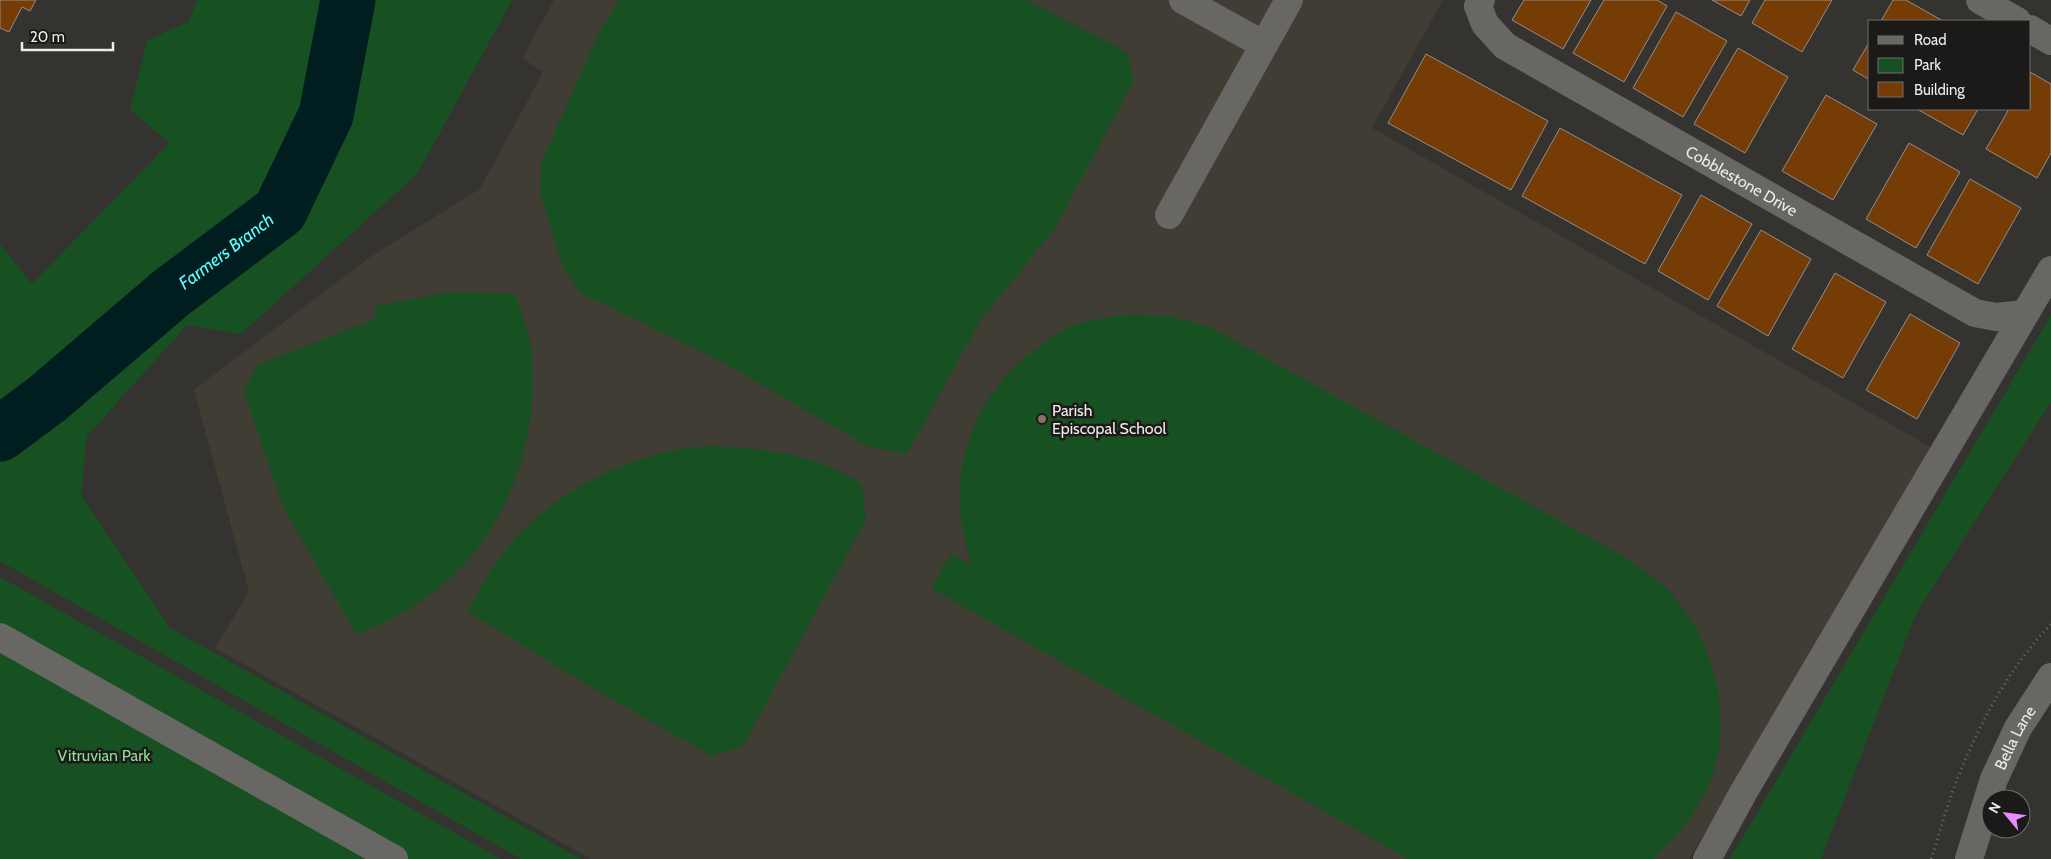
<svg xmlns="http://www.w3.org/2000/svg" width="2051" height="859" font-family="Cabin,sans-serif">
  <style>
    .built { fill: #403d35 }
    .green { fill: #185121 }
    .lines { fill: none; stroke-linecap: round; stroke-linejoin: round }
    .river { stroke: #001e1f; stroke-width: 55 }
    .building { fill: #763c06; stroke: #918e8c }
    .path { stroke: #6c6b69; stroke-width: 3; stroke-dasharray: 1 4; stroke-linecap: butt }
    .minor { stroke: #686764; stroke-width: 28 }
    .education-dot { fill: #8d6e63; stroke: #1b1a19; stroke-width: 2 }
    .labels { text-anchor: middle; dominant-baseline: central; stroke-width: 5; stroke-linejoin: round; paint-order: stroke }
    .street-label { font-size: 16px; fill: #edeceb; stroke: #1b1a19 }
    .poi-label { font-size: 16px; fill: #edeceb; stroke: #1b1a19; text-anchor: start }
    .park-label { font-size: 16px; fill: #8cdd92; stroke: #1b1a19 }
    .water-label { font-size: 18px; font-style: italic; fill: #5ffcfd; stroke: #1b1a19 }
  </style>
  <rect width="100%" height="100%" fill="#343330"/>
  <path class="built" d="M554 0H1443L1372 128 1934 449 1689 859H591L215 648 249 592 194 390 370 257 480 189 543 72 522 58Z"/>
  <g class="green">
    <path d="M197 0H512L418 173 241 334 187 325 87 436 81 495 170 628 581 859H521L0 561V244L32 284 169 143 130 109 147 41 189 21Z"/>
    <path d="M619 0H1026L1127 52 1134 80 1055 228 980 321 907 454 869 447 717 359 580 293 563 267 540 192 541 163 599 33Z"/>
    <path d="M450 292 515 294C520 309 526 323 529 338 544 417 515 517 456 573 427 600 394 620 357 635L284 509 244 391 257 365 375 319V306Z"/>
    <path d="M1130 314 1169 316 1208 326 1621 555C1641 568 1662 581 1677 600 1716 649 1733 719 1711 779 1699 811 1677 836 1653 859H1408L931 588 951 554 971 565C967 548 962 531 960 513 955 450 983 387 1035 350 1045 343 1055 333 1066 328 1086 320 1109 317 1130 314Z"/>
    <path d="M2051 315V402L1916 614 1821 859H1730Z"/>
    <path d="M712 446C753 449 798 451 835 469 844 473 853 479 862 484L866 519 743 746 712 756 599 692 467 611C477 594 486 577 497 562 537 503 603 467 671 451 684 448 699 447 712 446Z"/>
    <path d="M0 577 501 859H0Z"/>
  </g>
  <g class="lines">
    <path class="river" id="s1" d="M0 434 47 399 171 293 280 211 326 115 348 0"/>
  </g>
  <g class="building">
    <path d="M0 0H36L30 11 22 7 9 32 0 28Z"/>
    <path d="M1524 0H1591L1563 49 1512 20Z"/>
    <path d="M1604 0H1657L1667 6 1624 82 1573 53Z"/>
    <path d="M1712 0H1750L1741 16Z"/>
    <path d="M1765 0H1832L1802 52 1752 23Z"/>
    <path d="M1893 0H1906L1943 21H1881Z"/>
    <path d="M1676 12 1727 41 1683 117 1633 88Z"/>
    <path d="M1870 41V80L1853 70Z"/>
    <path d="M1738 48 1788 77 1745 153 1694 124Z"/>
    <path d="M1426 54 1548 121 1511 190 1388 123Z"/>
    <path d="M2030 72 2051 84V153L2037 178 1986 149 2009 109H2030Z"/>
    <path d="M1826 95 1877 124 1833 200 1782 171Z"/>
    <path d="M1917 109H1978L1963 135Z"/>
    <path d="M1560 128 1682 195 1645 264 1522 196Z"/>
    <path d="M1909 143 1960 172 1916 248 1866 219Z"/>
    <path d="M1970 179 2021 208 1978 284 1927 255Z"/>
    <path d="M1701 195 1752 224 1708 300 1658 271Z"/>
    <path d="M1761 230 1811 259 1768 336 1717 306Z"/>
    <path d="M1835 273 1886 302 1843 378 1792 349Z"/>
    <path d="M1910 314 1960 343 1917 419 1866 390Z"/>
  </g>
  <g class="lines">
    <path class="path" d="M1931 859C1939 836 1945 813 1953 790 1976 730 2006 671 2051 624"/>
    <g class="minor">
      <path d="M1183 0 1264 45"/>
      <path id="s2" d="M1481 0 1478 6 1485 24 1505 46 1975 313 1996 317 2025 314"/>
      <path d="M1980 0 2017 21"/>
      <path d="M2030 29 2051 41"/>
      <path d="M1169 215 1289 0"/>
      <path d="M0 637 394 859"/>
      <path d="M1707 859 1743 793 2051 270"/>
      <path id="s3" d="M1969 859 1994 779 2018 728 2051 677"/>
    </g>
  </g>
  <circle class="education-dot" cx="1042" cy="419" r="5"/>
  <g class="labels">
    <g class="street-label">
      <text stroke="none"><textPath href="#s2" startOffset="328">Cobblestone Drive</textPath></text>
      <text stroke="none"><textPath href="#s3" startOffset="130">Bella Lane</textPath></text>
    </g>
    <g class="poi-label">
      <text x="1052" y="410">Parish<tspan x="1052" dy="18">Episcopal School</tspan></text>
    </g>
    <g class="park-label">
      <text x="104" y="755">Vitruvian Park</text>
    </g>
    <g class="water-label">
      <text stroke="none"><textPath href="#s1" startOffset="291">Farmers Branch</textPath></text>
    </g>
  </g>
  <rect x="1868" y="20" width="162" height="90" fill="#1b1a19" stroke="#6f6e6d"/>
  <rect x="1878" y="36" width="25" height="8" fill="#686764" stroke="#6f6e6d"/>
  <text x="1914" y="45" font-size="15" fill="#edeceb">Road</text>
  <rect x="1878" y="58" width="25" height="15" fill="#185121" stroke="#6f6e6d"/>
  <text x="1914" y="70" font-size="15" fill="#edeceb">Park</text>
  <rect x="1878" y="82" width="25" height="15" fill="#763c06" stroke="#6f6e6d"/>
  <text x="1914" y="95" font-size="15" fill="#edeceb">Building</text>
  <g transform="translate(2006 814) rotate(299)"><circle r="24" fill="#1b1a19" stroke="#6f6e6d"/>
  <path d="M0-4L9 19L0 12L-9 19Z" fill="#e98dfe"/>
  <text y="-8" font-size="14" font-weight="bold" text-anchor="middle" fill="#edeceb">N</text>
  </g>
  <path d="M22 42v8h91v-8" fill="none" stroke="#edeceb" stroke-width="2.5"/>
  <text x="30" y="42" font-size="15" fill="#edeceb" stroke="#1b1a19" stroke-width="4" paint-order="stroke">20 m</text>
</svg>
